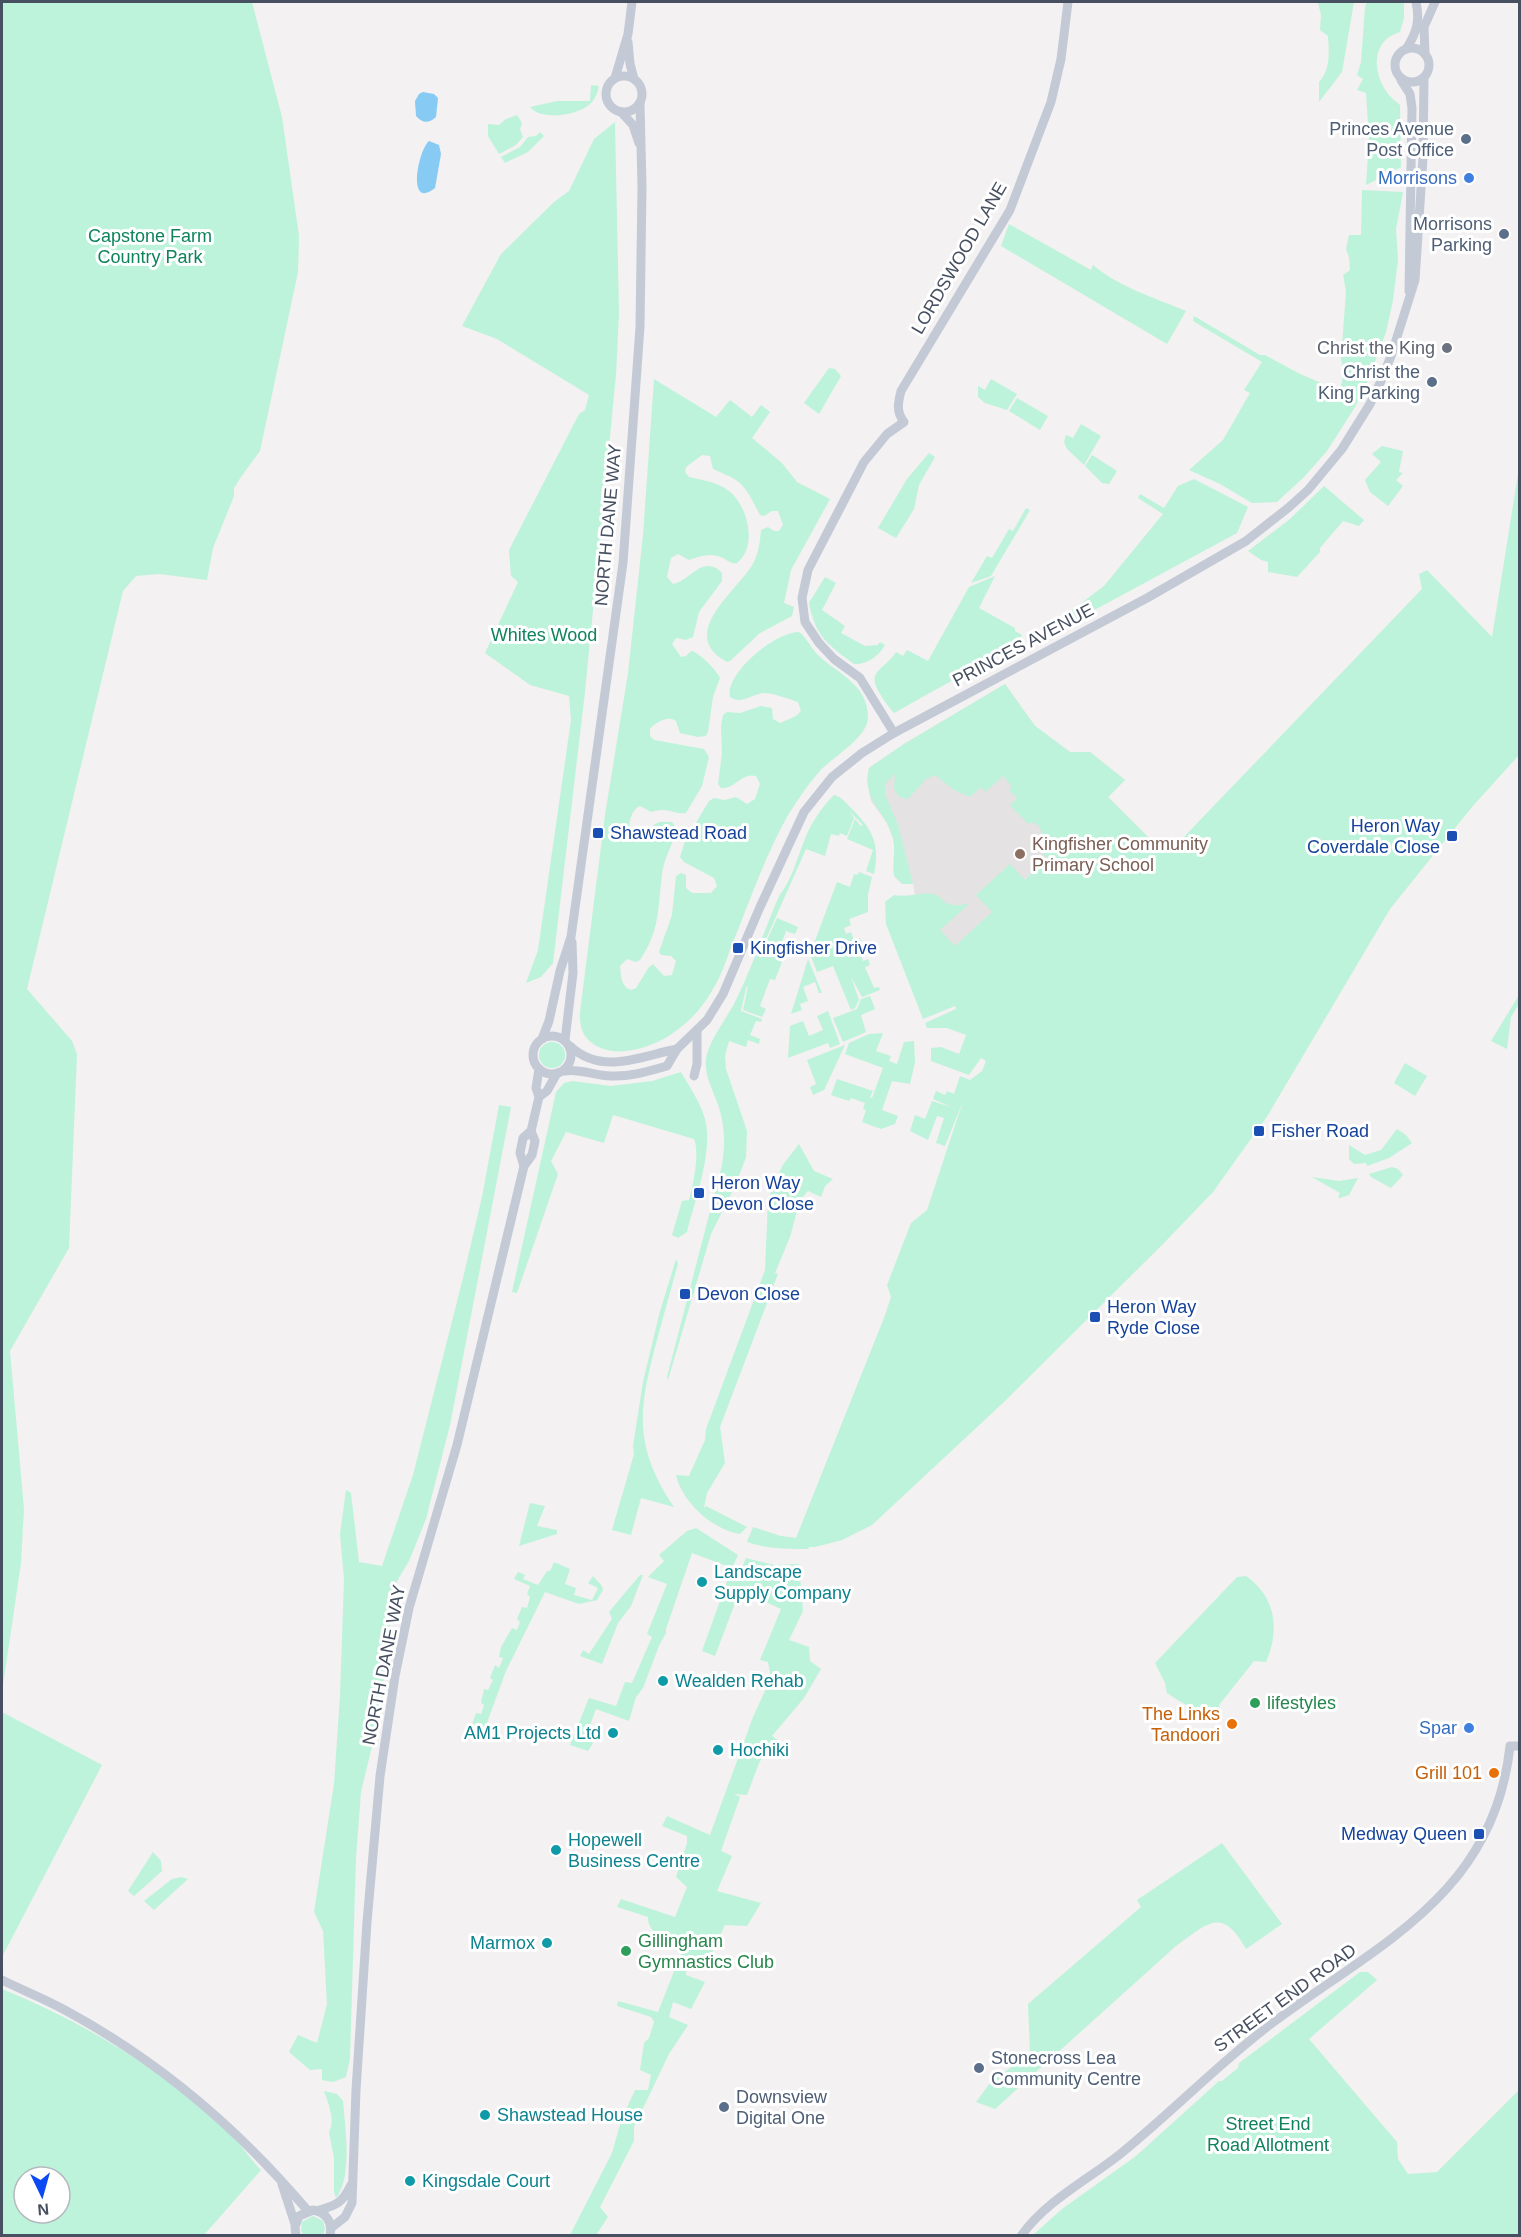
<svg xmlns="http://www.w3.org/2000/svg" width="1521" height="2237" font-family="Helvetica,sans-serif">
  <style>
    .education { fill: #e4e2e3 }
    .green { fill: #bdf3db; fill-rule: evenodd }
    .water { fill: #87caf3 }
    .lines { fill: none; stroke-linecap: round; stroke-linejoin: round }
    .tertiary { stroke: #c3cad6; stroke-width: 9 }
    .service-dot { fill: #5c6f8a; stroke: #fff; stroke-width: 2 }
    .shop-dot { fill: #3f7fe0; stroke: #fff; stroke-width: 2 }
    .worship-dot { fill: #6b7280; stroke: #fff; stroke-width: 2 }
    .transit-dot { fill: #1a4fb4; stroke: #fff; stroke-width: 2 }
    .education-dot { fill: #8d6e63; stroke: #fff; stroke-width: 2 }
    .culture-dot { fill: #0f9aa8; stroke: #fff; stroke-width: 2 }
    .leisure-dot { fill: #2e9e5b; stroke: #fff; stroke-width: 2 }
    .food-dot { fill: #e8710a; stroke: #fff; stroke-width: 2 }
    .labels { text-anchor: middle; dominant-baseline: central; stroke-width: 6; stroke-linejoin: round; paint-order: stroke }
    .service-label { font-size: 18px; fill: #4e5e75; stroke: #fff; text-anchor: end }
    .shop-label { font-size: 18px; fill: #366cbe; stroke: #fff; text-anchor: end }
    .park-label { font-size: 18px; fill: #10835d; stroke: #fff }
    .street-label { font-size: 18px; fill: #475060; stroke: #fff }
    .worship-label { font-size: 18px; fill: #5b616d; stroke: #fff; text-anchor: end }
    .transit-label { font-size: 18px; fill: #164399; stroke: #fff; text-anchor: start }
    .education-label { font-size: 18px; fill: #785e54; stroke: #fff; text-anchor: start }
    .culture-label { font-size: 18px; fill: #0d838f; stroke: #fff; text-anchor: start }
    .leisure-label { font-size: 18px; fill: #27864d; stroke: #fff; text-anchor: start }
    .food-label { font-size: 18px; fill: #c56008; stroke: #fff; text-anchor: end }
  </style>
  <rect width="100%" height="100%" fill="#f3f1f1"/>
  <path class="education" d="M1005 684 1035 726 1070 752H1090L1125 780 1108 797 1155 844 989 1025 915 896 913 884H902L894 876 895 851 893 838 887 823 871 801 867 780 869 768 904 744Z"/>
  <g class="green">
    <path d="M2 2H252L282 117 299 236 298 272 260 451 241 477 234 488V496L213 548 207 580 159 574 136 576 123 591 27 989 72 1041 77 1054 69 1248 10 1351 24 1509 21 1563 2 1692Z"/>
    <path d="M1318 2H1354L1342 72 1319 102V82C1331 70 1329 51 1328 36L1320 30 1321 15Z"/>
    <path d="M1367 2H1404V18L1400 32C1372 40 1372 70 1386 91 1389 96 1395 101 1400 105L1401 167 1366 185 1369 140 1366 93 1357 90 1363 79 1357 75 1361 62 1365 7Z"/>
    <path d="M591 85 599 86C597 95 594 102 586 107 573 116 540 120 530 107L557 101H590Z"/>
    <path d="M517 115 522 123 520 129 523 137 516 145 499 154 488 136V124L499 125 506 119Z"/>
    <path d="M615 122 619 313 616 375 585 692 553 963 541 977 526 983 538 950 571 720 569 696 530 685 485 653 518 582 511 576 509 550 579 414 585 410 589 395 497 339 462 326 501 254 554 202 569 191 594 139Z"/>
    <path d="M540 132 544 136 528 152 505 163 501 157 520 147 528 137 536 136Z"/>
    <path d="M1362 190 1403 192 1396 229 1398 260 1393 300 1386 332 1368 381 1355 407 1327 451 1304 477 1277 502 1252 503 1220 484 1189 470 1223 440 1250 393 1244 390 1262 362 1193 321 1194 316 1260 355H1265L1300 374 1340 391 1344 371 1341 359 1346 291 1343 275 1350 270 1349 257 1346 249 1349 235H1361Z"/>
    <path d="M1009 224 1091 270 1093 265C1119 287 1155 298 1186 311L1167 344 1001 246Z"/>
    <path d="M829 368 835 369 841 376 819 414 804 403Z"/>
    <path d="M654 379 716 417 730 400 752 417 761 405 770 412 752 438 782 463 797 482 830 499 791 570 784 603 794 607 792 616 760 633 730 661 727 662C675 634 739 590 754 562 759 551 760 541 761 530L768 527 774 531H779L783 525 778 511H772L764 516 760 515C752 501 747 485 731 477 725 474 719 472 713 469L710 456 702 455 686 467 685 472 689 477C702 480 718 482 729 491 748 506 758 547 737 563 730 564 729 561 723 558 712 552 700 556 689 560L678 554 671 558 667 577 673 584C689 582 703 553 722 573V581L699 612 693 637 686 640 676 638 672 644 681 657 686 656 691 651C698 651 718 672 720 678L713 697 708 732 706 736 698 737 680 733 676 721C668 715 656 722 650 729V736L654 740 704 749 709 757 702 786 686 813C673 815 669 806 651 812L640 806C631 809 627 826 631 834L635 836 659 822H672L677 829C673 844 664 858 662 874 658 907 660 931 640 960L636 962 627 959 620 966C621 975 621 987 631 990L636 988 649 967 653 964 664 976 672 975 676 961 671 956 661 955 659 952 672 915 676 876 681 873 686 875V888L692 893H711L717 886 714 878 684 862 680 857 685 841 709 801 714 798 725 800 736 797 747 804 755 799 760 784 756 776C742 772 735 789 721 788L718 784 722 753 721 726 723 715 727 712 740 713 761 706 772 708 773 719 780 723 796 716 801 711 798 702C788 699 774 693 764 693 751 694 742 705 730 697 725 673 775 632 799 632 806 637 810 646 816 653 835 673 868 683 868 717 868 738 832 757 818 773 806 787 796 802 787 817 764 858 749 904 731 947 726 961 721 976 713 989 699 1015 673 1038 645 1047 632 1051 614 1054 601 1048 584 1041 579 1029 580 1012L605 815 628 673 643 535Z"/>
    <path d="M991 379 1017 394 1007 410 985 403 978 397V386L985 390Z"/>
    <path d="M1017 398 1048 416 1040 430 1009 411Z"/>
    <path d="M1081 424 1101 436 1084 465 1067 449 1064 442 1066 435 1073 438Z"/>
    <path d="M1382 446 1403 451 1399 472 1403 473 1396 480 1403 486 1388 506 1370 492 1365 480 1381 462 1372 454Z"/>
    <path d="M929 453 935 457 919 485 914 509 896 538 878 528 907 479Z"/>
    <path d="M1092 455 1117 471 1109 484 1102 483 1085 466Z"/>
    <path d="M1519 468V755L1472 807 1390 909 1268 1115 1213 1192 1164 1243 1004 1402 872 1525 842 1540 815 1547H809L808 1549C787 1549 767 1549 747 1542L753 1527 781 1536 796 1538 884 1318 891 1297 887 1285 911 1223 927 1210 963 1101 945 1146 936 1143 944 1118 937 1116 928 1140 910 1131 915 1115 925 1119 932 1101 951 1107 933 1099 936 1091 945 1095 947 1091 954 1094 960 1076 970 1080 982 1071 986 1061 981 1058 969 1075 931 1061V1048L941 1047 959 1054 966 1035 947 1028H927L925 1023 956 1009 955 1006 923 1019 886 924 885 902 894 895C908 898 919 892 933 894 941 895 942 902 949 904 955 907 962 904 969 904L940 930 955 946 992 912 976 895 1010 864 1025 880 1047 858 1033 843 1042 833 1039 826 1032 822 1028 824 1010 805 1017 798 1009 790 1012 787 1003 776 985 792 981 787 970 797 954 790 935 775 926 779 908 799 899 797 894 788 895 774 885 784V794L898 825 913 884H902L894 876C892 863 896 851 893 838 885 809 862 803 869 768L904 744 1005 684 1035 726 1070 752H1090L1125 780 1108 797 1155 844 1180 841 1422 589 1419 574 1427 570 1492 637Z"/>
    <path d="M1194 479 1248 507 1237 533 1037 641 1035 638 1104 586 1163 514 1138 498 1140 494 1164 508 1178 486Z"/>
    <path d="M1324 486 1364 520 1359 526 1343 521 1320 548V552L1297 577 1268 572V562L1261 560 1248 551 1290 519Z"/>
    <path d="M1026 508 1030 510 991 576 971 583 987 556 992 558 1009 529 1013 531Z"/>
    <path d="M995 576 979 608 1015 628V631L1022 635C1016 652 1009 652 994 657L894 713C888 707 884 700 880 694 865 670 885 670 896 652L903 656 907 650 928 661 969 587Z"/>
    <path d="M825 577 836 583 822 610 845 626 841 633 865 646 878 645 880 642 885 645C879 656 867 665 854 664 828 645 815 636 809 603Z"/>
    <path d="M834 795C842 797 846 803 852 809 873 830 880 844 874 874L866 871 873 850 847 839 855 819 861 826 863 825 849 811 854 818 847 836 840 833 839 836 831 834 825 856 806 849 766 939 767 940 777 918 798 927 795 934 786 931 776 959 782 962 775 980 770 979 760 1006 766 1009 762 1017 743 1010 748 986 746 988 741 1011 762 1019 761 1022 756 1021 750 1035 760 1039 759 1044 748 1040 746 1047 729 1041 725 1056 726 1069 747 1131 746 1157 736 1184 711 1234 668 1380 667 1377 722 1165C725 1146 725 1130 720 1111 715 1093 704 1078 706 1059 708 1042 727 1018 735 1002 752 968 764 931 779 896 791 881 796 862 803 844 809 826 821 808 834 795Z"/>
    <path d="M859 872 872 877 868 894V912L849 919 851 925 844 928 846 934 851 932 854 940 860 938 862 944 857 946 863 961 868 959 870 965 865 967 874 988 879 987 880 990 862 997 851 977 859 1000 855 1008 851 1010 833 966 817 972 810 954 837 882 850 887 854 874 858 875Z"/>
    <path d="M808 959 822 993H819L815 982 803 987 808 1001 800 1004 802 1010 791 1014Z"/>
    <path d="M1519 995V1004L1511 1017 1507 1049 1491 1041Z"/>
    <path d="M870 996 875 1009 861 1015 866 1032 843 1042 833 1018 857 1009 861 999Z"/>
    <path d="M828 1011 840 1044 830 1048 828 1043 788 1058 790 1026 803 1021 809 1036 823 1030 817 1016Z"/>
    <path d="M883 1033 876 1051 891 1056 889 1061 897 1064 904 1042 914 1041 915 1062 910 1084 892 1081 882 1110 898 1116 895 1124 881 1129 862 1122 866 1110 863 1109 865 1103 851 1098 849 1101 831 1095 837 1079 873 1091 870 1097 872 1098 883 1068 845 1054 849 1043 869 1034Z"/>
    <circle cx="552" cy="1055" r="13"/>
    <path d="M845 1045 824 1090 813 1095 810 1087 816 1084 807 1060Z"/>
    <path d="M1405 1063 1427 1076 1415 1096 1394 1083Z"/>
    <path d="M681 1072C689 1086 698 1099 703 1113 716 1146 695 1199 687 1232L678 1238 672 1235 682 1201 689 1200C693 1185 700 1153 694 1139L613 1115 604 1143 566 1132 551 1161 558 1174 517 1293 512 1292 556 1092 564 1083 572 1081 611 1086 652 1081Z"/>
    <path d="M499 1105 511 1107 450 1425 426 1519 409 1561 397 1581 391 1601 389 1650 373 1742 361 1792 356 1858 350 2058 346 2077 333 2082 322 2080V2069L310 2070 289 2052 298 2035 317 2043 327 2004 323 1931 314 1912 334 1784 340 1695 344 1580 340 1534 346 1490 351 1493 359 1562 382 1566 413 1475 462 1282 482 1197Z"/>
    <path d="M1397 1129 1406 1135 1412 1143 1389 1158 1367 1166 1366 1163 1354 1164 1349 1159V1145L1365 1155 1381 1150Z"/>
    <path d="M799 1144 814 1171 833 1179 825 1186 821 1197 808 1191 800 1200 790 1237 775 1273 778 1274 720 1427 725 1463 707 1493 704 1508 706 1506 747 1527 740 1534C713 1530 682 1502 676 1475L689 1476 705 1440 706 1429 765 1270 768 1200 782 1166Z"/>
    <path d="M1392 1167 1398 1169 1403 1175 1391 1188 1371 1177 1369 1174Z"/>
    <path d="M1312 1177 1339 1181 1358 1178 1349 1195 1340 1198 1338 1197 1340 1193Z"/>
    <path d="M676 1259 678 1264C671 1289 664 1314 657 1340 639 1407 632 1445 674 1507L641 1498 631 1535 612 1530 634 1454 633 1446 643 1382 659 1315Z"/>
    <path d="M530 1503 545 1506 537 1526 557 1530V1534L519 1546Z"/>
    <path d="M696 1528 738 1555 732 1568 692 1553 666 1629V1633L659 1646 643 1688 636 1697 629 1721 596 1709 585 1739 593 1743 588 1751 570 1745 589 1698 616 1706 625 1682 632 1683 652 1637 647 1634 667 1584 648 1577 664 1561 659 1555 687 1531Z"/>
    <path d="M746 1558 774 1565 799 1564 803 1611 789 1640 809 1647 810 1661 821 1669 804 1698 772 1736 782 1743 778 1749 768 1748 759 1763 747 1795 734 1794 740 1797 721 1851 732 1856 717 1891 761 1903 747 1926 725 1925 704 1969 687 1967 686 1975 705 1982 691 2009 673 2002 669 2017 688 2025 669 2054 634 2127V2141L600 2207 608 2217 596 2235H570L612 2153 621 2121 635 2090H648L651 2075 640 2070 644 2043 649 2038 654 2022 651 2017 617 2006 618 2001 658 2012 682 1951C669 1942 647 1934 648 1917L617 1907 621 1899 675 1917 687 1887 676 1877 687 1843V1836L662 1826 667 1816 710 1835 753 1717 771 1678 768 1662 760 1660 781 1609 740 1590 715 1656 702 1651 730 1573 741 1570Z"/>
    <path d="M554 1562 570 1569 565 1584 576 1588 574 1595 592 1600 598 1588 588 1583 593 1576 602 1586 603 1590 597 1600 579 1604 545 1592 506 1671 485 1728 472 1724 476 1713 481 1714 484 1705 481 1703 484 1689 488 1690 493 1680 490 1678 495 1665 499 1668 503 1658 499 1657 501 1647 512 1628 517 1630 520 1622 517 1619 522 1607 527 1608 530 1597 527 1594 530 1586 514 1579 518 1572 525 1575 523 1579 538 1585 547 1571H550Z"/>
    <path d="M640 1575H643L631 1606 618 1623 602 1664 580 1656 583 1650 589 1654 612 1619 609 1612Z"/>
    <path d="M1246 1576C1276 1597 1280 1630 1266 1662L1254 1661 1219 1705 1220 1711 1210 1719C1196 1709 1181 1703 1167 1693L1165 1683 1155 1663 1237 1577Z"/>
    <path d="M2 1712 102 1765 2 1957Z"/>
    <path d="M1222 1843 1282 1924 1246 1949C1222 1906 1208 1923 1176 1946L995 2109 976 2102 990 2083 1030 2053 1028 2004 1141 1907 1137 1900Z"/>
    <path d="M153 1852 161 1861 162 1871 134 1896 128 1891Z"/>
    <path d="M181 1877 188 1879 154 1910 144 1901 172 1879Z"/>
    <path d="M1360 1972H1368L1377 1980 1309 2039 1397 2142 1398 2159 1408 2174 1437 2172 1519 2090V2235H1033L1062 2209 1136 2156 1219 2081H1222L1238 2068 1239 2063Z"/>
    <path d="M2 1989C71 2017 136 2054 194 2102 206 2112 219 2121 229 2132 241 2144 249 2158 261 2170L204 2235H2ZM24 2177H60V2213H24Z"/>
    <path d="M324 2091 337 2094 343 2101C345 2127 353 2177 336 2198L334 2192V2158L329 2132C336 2122 328 2102 324 2091Z"/>
    <path d="M313 2216 323 2221 325 2229 323 2236 303 2235 301 2230 302 2222Z"/>
  </g>
  <g class="water">
    <path d="M423 92 434 94 438 98 436 117C429 124 422 123 416 116L415 101 419 94Z"/>
    <path d="M429 141 439 145 441 154 435 188C406 211 418 150 429 141Z"/>
  </g>
  <g class="lines">
    <g class="tertiary">
      <path d="M628 42 630 64 634 79"/>
      <circle cx="1412" cy="65" r="17"/>
      <path d="M1406 49C1417 33 1420 20 1416 2"/>
      <path d="M1425 54 1424 27 1435 2"/>
      <circle cx="624" cy="94" r="18"/>
      <path d="M615 78 628 34 632 2"/>
      <path d="M1401 80 1410 94 1412 108 1409 291"/>
      <path d="M621 112 633 125 639 143"/>
      <path d="M894 733 860 678 834 659 819 643 805 622 802 598 808 570 864 462 887 434 904 422C896 412 898 403 901 391L1010 210 1051 102 1061 59 1068 2"/>
      <circle cx="552" cy="1055" r="19"/>
      <path d="M542 1039 549 1021 560 971 571 937 623 563 640 327 642 187 640 104"/>
      <path d="M565 1040 573 973 572 942"/>
      <path d="M570 1046C602 1076 641 1056 677 1049"/>
      <path d="M564 1071C580 1068 595 1076 611 1076 631 1077 649 1071 667 1066L677 1049 707 1020 723 994 760 907 804 812 832 777 862 753 894 733 1147 598 1246 541 1288 508 1308 490 1342 449 1370 404 1381 381 1391 356 1415 280 1423 158 1424 78"/>
      <path d="M694 1076 697 1064V1031"/>
      <path d="M539 1097 547 1091 557 1073"/>
      <path d="M524 1166 520 1153 523 1138 531 1131"/>
      <path d="M2 1980C22 1990 43 1998 63 2009 158 2060 239 2129 308 2211"/>
      <path d="M282 2184 295 2224"/>
      <path d="M317 2211C336 2205 342 2204 351 2185"/>
      <path d="M331 2228 345 2217 352 2203 356 2090 367 1922 380 1776 395 1676 409 1608 457 1445 524 1166 532 1155 535 1141 531 1131 539 1097 536 1088 539 1069"/>
      <path d="M296 2236 295 2227 299 2216 313 2210C326 2212 333 2222 330 2236"/>
      <path d="M1021 2236C1046 2201 1086 2181 1119 2155 1170 2114 1215 2067 1267 2027 1374 1946 1494 1897 1510 1746H1520"/>
    </g>
  </g>
  <g class="service-dot">
    <circle cx="1466" cy="139" r="6"/>
    <circle cx="1504" cy="234" r="6"/>
    <circle cx="1432" cy="382" r="6"/>
    <circle cx="979" cy="2068" r="6"/>
    <circle cx="724" cy="2107" r="6"/>
  </g>
  <g class="shop-dot">
    <circle cx="1469" cy="178" r="6"/>
    <circle cx="1469" cy="1728" r="6"/>
  </g>
  <circle class="worship-dot" cx="1447" cy="348" r="6"/>
  <g class="transit-dot">
    <rect x="592" y="827" width="12" height="12" rx="3"/>
    <rect x="1446" y="830" width="12" height="12" rx="3"/>
    <rect x="732" y="942" width="12" height="12" rx="3"/>
    <rect x="1253" y="1125" width="12" height="12" rx="3"/>
    <rect x="693" y="1187" width="12" height="12" rx="3"/>
    <rect x="679" y="1288" width="12" height="12" rx="3"/>
    <rect x="1089" y="1311" width="12" height="12" rx="3"/>
    <rect x="1473" y="1828" width="12" height="12" rx="3"/>
  </g>
  <circle class="education-dot" cx="1020" cy="854" r="6"/>
  <g class="culture-dot">
    <circle cx="702" cy="1582" r="6"/>
    <circle cx="663" cy="1681" r="6"/>
    <circle cx="613" cy="1733" r="6"/>
    <circle cx="718" cy="1750" r="6"/>
    <circle cx="556" cy="1850" r="6"/>
    <circle cx="547" cy="1943" r="6"/>
    <circle cx="485" cy="2115" r="6"/>
    <circle cx="410" cy="2181" r="6"/>
  </g>
  <g class="leisure-dot">
    <circle cx="1255" cy="1703" r="6"/>
    <circle cx="626" cy="1951" r="6"/>
  </g>
  <g class="food-dot">
    <circle cx="1232" cy="1724" r="6"/>
    <circle cx="1494" cy="1773" r="6"/>
  </g>
  <g class="labels">
    <g class="service-label">
      <text x="1454" y="129">Princes Avenue<tspan x="1454" dy="21">Post Office</tspan></text>
      <text x="1492" y="224">Morrisons<tspan x="1492" dy="21">Parking</tspan></text>
      <text x="1420" y="372">Christ the<tspan x="1420" dy="21">King Parking</tspan></text>
      <text x="991" y="2058" text-anchor="start">Stonecross Lea<tspan x="991" dy="21">Community Centre</tspan></text>
      <text x="736" y="2097" text-anchor="start">Downsview<tspan x="736" dy="21">Digital One</tspan></text>
    </g>
    <g class="shop-label">
      <text x="1457" y="178">Morrisons</text>
      <text x="1457" y="1728">Spar</text>
    </g>
    <g class="park-label">
      <text x="150" y="236">Capstone Farm<tspan x="150" dy="21">Country Park</tspan></text>
      <text x="544" y="635">Whites Wood</text>
      <text x="1268" y="2124">Street End<tspan x="1268" dy="21">Road Allotment</tspan></text>
    </g>
    <g class="street-label">
      <text transform="translate(959 258) rotate(-60)">LORDSWOOD LANE</text>
      <text transform="translate(608 525) rotate(-85)">NORTH DANE WAY</text>
      <text transform="translate(1023 645) rotate(-28)">PRINCES AVENUE</text>
      <text transform="translate(384 1665) rotate(-79)">NORTH DANE WAY</text>
      <text transform="translate(1285 1998) rotate(-36)">STREET END ROAD</text>
    </g>
    <g class="worship-label">
      <text x="1435" y="348">Christ the King</text>
    </g>
    <g class="transit-label">
      <text x="1440" y="826" text-anchor="end">Heron Way<tspan x="1440" dy="21">Coverdale Close</tspan></text>
      <text x="610" y="833">Shawstead Road</text>
      <text x="750" y="948">Kingfisher Drive</text>
      <text x="1271" y="1131">Fisher Road</text>
      <text x="711" y="1183">Heron Way<tspan x="711" dy="21">Devon Close</tspan></text>
      <text x="697" y="1294">Devon Close</text>
      <text x="1107" y="1307">Heron Way<tspan x="1107" dy="21">Ryde Close</tspan></text>
      <text x="1467" y="1834" text-anchor="end">Medway Queen</text>
    </g>
    <g class="education-label">
      <text x="1032" y="844">Kingfisher Community<tspan x="1032" dy="21">Primary School</tspan></text>
    </g>
    <g class="culture-label">
      <text x="714" y="1572">Landscape<tspan x="714" dy="21">Supply Company</tspan></text>
      <text x="675" y="1681">Wealden Rehab</text>
      <text x="601" y="1733" text-anchor="end">AM1 Projects Ltd</text>
      <text x="730" y="1750">Hochiki</text>
      <text x="568" y="1840">Hopewell<tspan x="568" dy="21">Business Centre</tspan></text>
      <text x="535" y="1943" text-anchor="end">Marmox</text>
      <text x="497" y="2115">Shawstead House</text>
      <text x="422" y="2181">Kingsdale Court</text>
    </g>
    <g class="leisure-label">
      <text x="1267" y="1703">lifestyles</text>
      <text x="638" y="1941">Gillingham<tspan x="638" dy="21">Gymnastics Club</tspan></text>
    </g>
    <g class="food-label">
      <text x="1220" y="1714">The Links<tspan x="1220" dy="21">Tandoori</tspan></text>
      <text x="1482" y="1773">Grill 101</text>
    </g>
  </g>
  <rect width="1521" height="2237" fill="none" stroke="#475060" stroke-width="6"/>
  <g transform="translate(42 2195) rotate(175)"><circle r="28" fill="#ffffff" stroke="#b5b9bf" stroke-width="1.5"/>
  <path d="M0-4.5L10 22L0 15L-10 22Z" fill="#0b49f3"/>
  <text y="-9" font-size="16" font-weight="bold" text-anchor="middle" fill="#475060">N</text>
  </g>
</svg>
